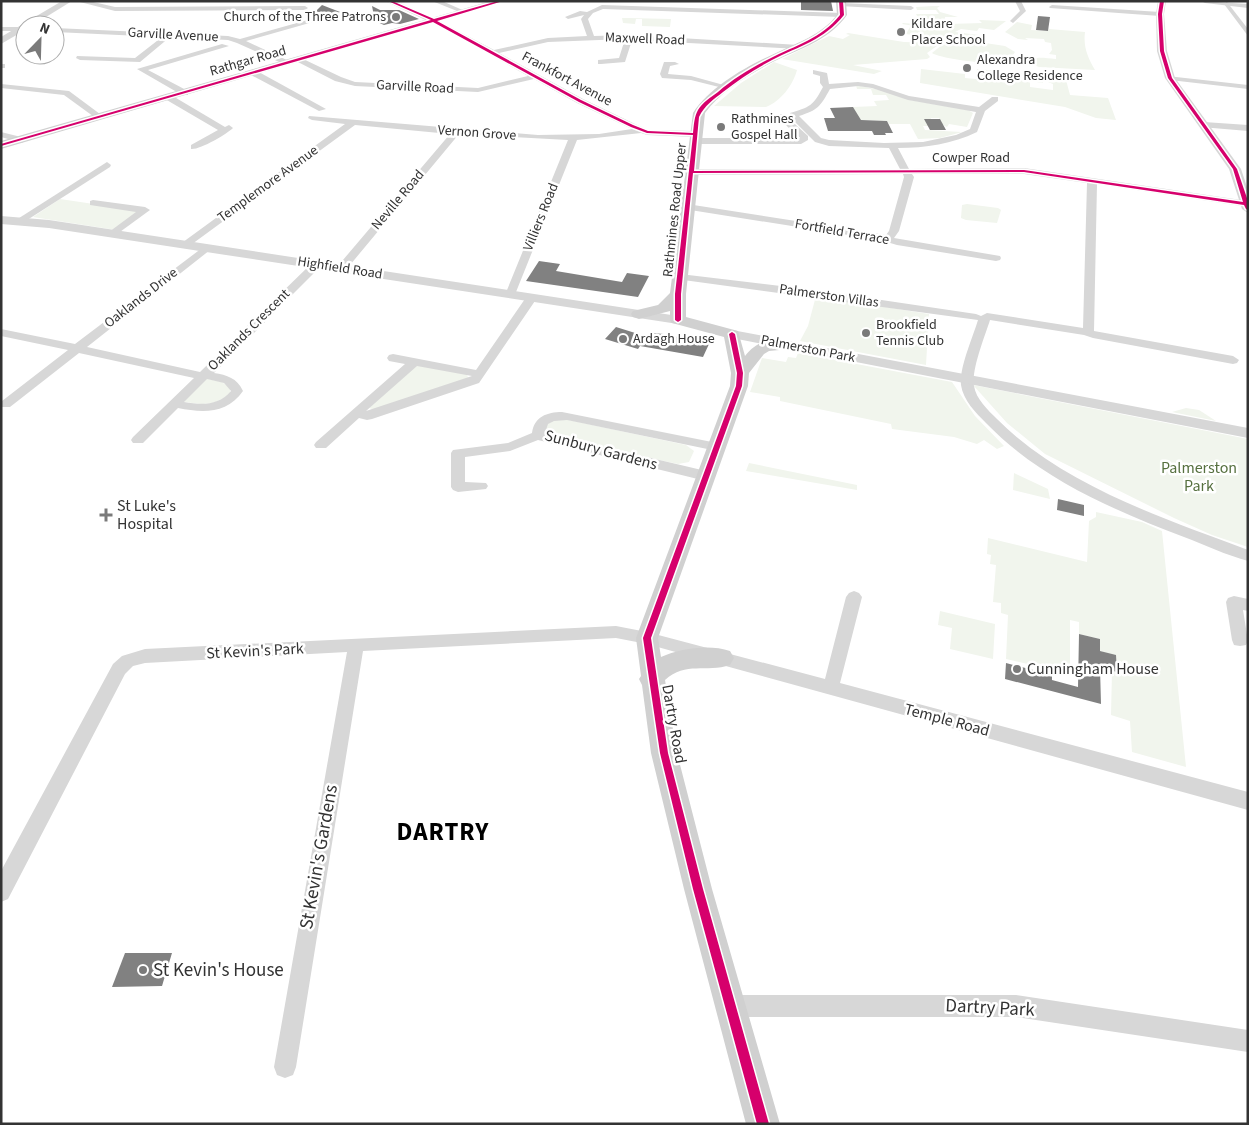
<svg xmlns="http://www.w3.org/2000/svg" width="1249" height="1125" font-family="'Source Sans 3',sans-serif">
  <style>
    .green { fill: #f1f5ed }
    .building { fill: #818181 }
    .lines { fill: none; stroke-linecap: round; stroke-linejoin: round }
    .minor { fill: #d7d7d7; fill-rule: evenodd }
    .tertiary { fill: #d7d7d7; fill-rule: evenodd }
    .secondary { fill: #d0d0d0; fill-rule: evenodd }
    .cycleway-casing { stroke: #fff; stroke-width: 3 }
    .cycleway { fill: #d6006c; fill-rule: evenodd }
    .poi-dot { fill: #7a7a7a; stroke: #fff; stroke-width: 2 }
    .labels { text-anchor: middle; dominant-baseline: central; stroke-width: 5; stroke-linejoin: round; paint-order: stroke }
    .far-poi-label { font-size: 14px; fill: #333; stroke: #fff; text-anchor: start }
    .far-street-label { font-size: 14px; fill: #333; stroke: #fff }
    .street-label { font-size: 16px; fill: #333; stroke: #fff }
    .park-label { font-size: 16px; fill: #56703f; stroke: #fff }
    .poi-label { font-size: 16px; fill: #333; stroke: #fff; text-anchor: start }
    .near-street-label { font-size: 19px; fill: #333; stroke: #fff }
    .near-poi-label { font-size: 19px; fill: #333; stroke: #fff; text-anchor: start }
    .near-district-label { font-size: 25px; font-weight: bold; letter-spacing: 1px; fill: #000; stroke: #fff }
  </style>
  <rect width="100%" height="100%" fill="#fff"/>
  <g class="green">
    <path d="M933 6H940L937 8 940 12 958 17H945V20L949 24 982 23 979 20 1006 21 994 30 979 28 977 31 961 29 955 32 979 35 942 41H923L924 37 906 34 910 27 915 26 902 24 903 23 939 26 936 19H919L916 14H939L936 10H917L916 7Z"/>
    <path d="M622 18H629L671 19 670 27 642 26V19H636L635 24 623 23Z"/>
    <path d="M1017 22 1032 25 1031 30 1048 31 1049 29 1085 32C1083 47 1088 58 1095 70L1039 67 1026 62C1038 56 1041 58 1056 59V55L1049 54 1052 50 1051 43 1045 42 1044 39 1025 38 1028 40 1018 39 1005 32Z"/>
    <path d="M848 33 904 42 941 43 927 53 930 57 927 59 853 65 882 71 874 74 782 59 829 36 843 39 850 35 846 34Z"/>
    <path d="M965 40 1005 46 1015 52C1012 57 1008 60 1003 62 992 65 941 59 932 53L942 45Z"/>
    <path d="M774 62 797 70C793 85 781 101 766 107L714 106 741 83Z"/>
    <path d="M921 69 965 74V78L976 79 977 69 1030 74 1031 78 1043 79V83L1030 81V87L1053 90V84L1048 82 1047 78 1066 80 1070 95 1108 98 1116 120 1096 118 1065 107 920 83Z"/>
    <path d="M856 85 880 90 910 100 968 110 973 113 967 127 949 124 947 127 943 125 939 118H931L929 126H923L925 130 962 132 940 138 918 139 910 124H889L887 121 856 120 853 107 877 106 874 101 889 100 886 95H873L871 89H857Z"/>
    <path d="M60 199 141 211 116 230 33 217Z"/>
    <path d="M967 204 998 208 1001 210 997 223 966 220 961 218 962 205Z"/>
    <path d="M816 296 929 314 926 365 800 341 808 326Z"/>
    <path d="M798 353 952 382 975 416 1004 446 997 449 984 440 977 444 954 437 892 429 891 424 780 401V397L750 392 762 358 786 362 788 357 796 358Z"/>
    <path d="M419 365 467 374 468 378 375 410 369 408 414 367Z"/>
    <path d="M203 378 222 382 230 388V393C215 407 200 405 181 401Z"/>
    <path d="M973 385 1248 439V547L1212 535 1174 518 1045 454 1007 423Z"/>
    <path d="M1186 408 1199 410 1216 421 1172 412Z"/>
    <path d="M557 419H564L686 445 694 451 689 462 678 464 548 436 544 431 547 423Z"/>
    <path d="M749 463 857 485V490L746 471Z"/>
    <path d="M1014 473 1048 489 1050 499 1013 490Z"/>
    <path d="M1096 512 1142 522 1162 531 1186 767 1132 752 1130 721 1111 715 1112 671 1117 672 1116 656 1100 651V639L1079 634V622L1070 620V674L1006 659 1008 615 1001 613V603L993 602 996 565 990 564 991 555 987 554 988 538 1087 562 1089 521 1096 517Z"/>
    <path d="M940 611 995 624 993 659 950 649 952 628 938 625Z"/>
  </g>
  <g class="building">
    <path d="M801 1H831L833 11 801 10Z"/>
    <path d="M322 5 340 12 315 19 310 17Z"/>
    <path d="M372 6 380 10H399L419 19 400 24 392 23 384 25 375 21Z"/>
    <path d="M1038 16 1050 17 1048 31 1036 30Z"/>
    <path d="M853 107 861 120 887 121 893 133H885L886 135H874L872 131H828L824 118H835L830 108Z"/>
    <path d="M924 119H940L946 130H930Z"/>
    <path d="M539 261 560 264 556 271 622 282 627 273 649 276 638 297 526 281Z"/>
    <path d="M616 327 648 337 651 333 664 334 709 344 703 357 640 346 638 349 605 339Z"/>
    <path d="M1058 499 1084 505V516L1057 510Z"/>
    <path d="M1079 634 1100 639V651L1116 655 1117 672 1100 668 1101 704 1005 679 1006 663 1052 675V680L1078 687Z"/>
    <path d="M125 953H172L162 986 112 987Z"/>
  </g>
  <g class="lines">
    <g class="minor">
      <path d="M76 1H89L115 7 305 6 308 8 305 10 115 11Z"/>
      <path d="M432 1H442L467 12 462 13Z"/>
      <path d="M1015 1H1021L1026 11 1013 23 1010 21 1020 11Z"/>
      <path d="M1227 2 1248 29V36L1224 4Z"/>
      <path d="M842 3 911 6 914 8 911 10 840 6 839 5Z"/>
      <path d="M602 5 842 13 845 15 842 17 603 9 593 13 588 19 594 36 629 35 799 45 803 47 799 49 632 40 625 62 601 64H598V60L619 58 625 39 548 42 499 53 583 99 635 124 648 130 695 131 699 134 695 137 647 135 641 133 577 140 514 297H506L505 295 568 140 459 134 345 271 341 272 336 269 337 267 450 134 355 125 188 247H180L179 245 345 124 312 120 308 118 309 116 538 135 599 134 632 129 577 103 534 79 478 92 355 86 335 81 294 60 301 58 341 77 355 82 478 88 528 76 433 22V20H437L494 50 548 38 587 36 581 19 584 15 568 19 565 17 580 11 587 12Z"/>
      <path d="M1052 5 1160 12 1163 14 1160 16 1050 8 1049 7Z"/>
      <path d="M311 19 314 21 313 22 246 41 289 61 290 63 286 65 237 43 228 40 170 37 140 62 80 60 76 58 77 56 135 58 162 37 55 32V28L228 36 240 39Z"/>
      <rect x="1" y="27" width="24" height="4"/>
      <path d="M222 44 229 46 148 70 188 91V95H182L137 69Z"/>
      <path d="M664 62H675L679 64 670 66 668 74 691 76 731 87 727 89 691 80 662 78 660 74Z"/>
      <rect x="1" y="64" width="4" height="4"/>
      <path d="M813 70 827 73 829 84 858 82 873 84 909 96 979 107 992 97H998V101L985 111 977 132C952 144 926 148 898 148L909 169 1024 168 1248 201V207L1097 184 1094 331 1233 356 1239 360 1237 363 1233 364 1093 338 1084 335 990 320C985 336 971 370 974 386 976 399 988 410 997 419 1062 485 1163 518 1248 550V561C1226 555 1205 545 1184 537 1113 510 1039 478 986 423 976 413 963 400 961 385 959 368 973 337 978 320L676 279 675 277 680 274 814 290 976 314 981 316 987 313 1083 328 1087 183 1024 174H912L914 177 899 231 894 238 1000 256 1001 258 1000 260 996 261 897 245 880 240 684 209 682 207 687 204 886 235 889 231 904 177 903 174 691 175 686 172 691 169H900L889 148 829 146 815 142 790 117V113C810 107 813 106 823 87L820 83V76L813 74ZM858 86 872 88 908 100 976 112 970 129 956 135 923 142 884 143 829 140 821 138 799 116C818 110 820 107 830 89Z"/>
      <path d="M251 71H257L326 109 319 111 251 75Z"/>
      <path d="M1167 76 1248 85V89L1170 80 1166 78Z"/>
      <path d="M1 84 69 91 104 117 97 119 64 95 1 88Z"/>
      <path d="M165 95H171L225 127 229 125 233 128C227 134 200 150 191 149V145L218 130 165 99Z"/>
      <path d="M778 114H784L808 136V140L801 144H694L690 141 694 138H800L778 118Z"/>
      <path d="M1204 122 1248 125V131L1201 127V123Z"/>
      <path d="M1 132 25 138 26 140 22 143 1 137Z"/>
      <path d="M107 162 111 165 110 167 24 222H18L16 220Z"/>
      <path d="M93 200 145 207 150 210 113 237 109 236V232L136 212 90 205V201Z"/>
      <path d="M206 245 210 246 211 248 210 250 87 347 200 372 312 263H320L321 265 320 267 214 373C227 375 237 378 243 391 227 414 203 413 178 408L143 443H133L131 440 133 437 194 378 79 353 10 407H2V401L68 350 1 336V329L75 344ZM207 379 224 383 231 391C218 406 202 405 184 402Z"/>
      <path d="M531 295 537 298 479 383 372 419 367 420 359 418 326 448H316L314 445 316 442 405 364 389 361 387 358 389 355 393 354 476 370 527 296ZM417 366 472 376 366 411Z"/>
      <path d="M562 412 722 444 724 447 722 450 717 451 567 420 554 421 548 424 545 433 706 471 711 473 713 476 711 479 706 481 538 440 510 451 465 457V482L486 483 488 486 486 489 458 492 453 490 451 487V453L453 450 508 443 532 433C534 417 547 412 562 412Z"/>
      <path d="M854 591 859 593 862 597 840 683 1248 792V810L722 665 647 644 616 638 363 651 296 1067 293 1075 285 1078 277 1075 274 1067 347 652 145 663 133 666 125 674 8 899 1 902V871L113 664 122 656 145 649 616 626 647 632 825 679 846 597 849 593Z"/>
      <path d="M1234 596 1248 599V611L1243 610 1248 641 1246 645 1240 646 1234 645 1232 640 1226 602 1228 598Z"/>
      <path d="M730 995H1016L1248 1030V1052L1016 1017H730L722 1014 719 1006 722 998Z"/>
    </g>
    <g class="tertiary">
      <path d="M62 1H72L33 25H25V30L1 44V37Z"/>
      <path d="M385 1H396L439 21 432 23Z"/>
      <path d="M1158 1H1166L1164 14 1167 51 1175 78 1241 169 1248 190V213L1242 209 1229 169 1165 78 1157 51 1156 14Z"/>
      <path d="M1201 1 1248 4V8L1205 3Z"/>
      <path d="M1 216 49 220 678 316 683 317 685 320 683 323 678 324 49 228 1 224Z"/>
      <path d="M732 330 1248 428V438L727 337 725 334 727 331Z"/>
    </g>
    <g class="secondary">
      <path d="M491 1H506L1 149V141Z"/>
      <path d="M836 1H846L847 15C830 38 808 46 783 57 756 70 722 89 705 113L686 294V317L738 331 745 356C756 341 772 337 790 341L792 345 790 349 769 351 764 354 749 373 748 386 658 638 661 657C681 648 710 644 730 651L734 658 730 665C706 673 686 661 665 680L677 753 712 889 780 1124H746L684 889 651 753 642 685 639 679 641 676 636 638 730 386 731 373 724 337 672 323 670 320V311L639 319 633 317 631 314 633 311 658 305 670 293 693 113C711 86 747 66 776 53 799 42 821 35 837 15Z"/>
    </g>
    <g class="cycleway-casing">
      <g id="cycleway">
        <path d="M388 1H392L434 19 498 1H503L437 21 581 100 633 125 648 131 693 133C694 125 694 117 698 110 702 103 711 97 718 92 733 79 751 68 769 59 796 45 821 39 840 15L839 1H843L844 15C824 40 799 46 772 60 755 69 738 80 723 92 714 99 704 106 699 117L694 171 1024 170 1243 202 1233 169 1168 78 1160 51 1158 14 1160 1H1164L1162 14 1164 51 1172 78 1237 169 1248 201V210L1246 209 1244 205 1024 172 693 173 681 294V320L678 322 675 320V294L693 135 647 133 631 127 579 102 433 22 1 146V144L431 20Z"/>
        <path d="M732 332 735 334 743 373 742 386 651 638 668 753 703 889 769 1124H757L693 889 660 753 643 638 736 386 737 373 729 334Z"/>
      </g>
    </g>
    <use href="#cycleway" class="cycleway"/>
  </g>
  <g class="poi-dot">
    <circle cx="396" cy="17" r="5"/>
    <circle cx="901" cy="32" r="5"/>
    <circle cx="967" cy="68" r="5"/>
    <circle cx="721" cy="127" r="5"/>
    <circle cx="866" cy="333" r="5"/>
    <circle cx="623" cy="339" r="5"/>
    <path d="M103.5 507.5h5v5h5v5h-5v5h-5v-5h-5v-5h5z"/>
    <circle cx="1017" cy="669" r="5"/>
    <circle cx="143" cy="970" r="5"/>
  </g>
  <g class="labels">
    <g class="far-poi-label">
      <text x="386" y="17" text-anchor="end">Church of the Three Patrons</text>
      <text x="911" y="24">Kildare<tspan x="911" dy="16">Place School</tspan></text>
      <text x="977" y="60">Alexandra<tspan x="977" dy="16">College Residence</tspan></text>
      <text x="731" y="119">Rathmines<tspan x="731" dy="16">Gospel Hall</tspan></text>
      <text x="876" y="325">Brookfield<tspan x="876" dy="16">Tennis Club</tspan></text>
      <text x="633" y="339">Ardagh House</text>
    </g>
    <g class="far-street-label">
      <text transform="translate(173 35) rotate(3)">Garville Avenue</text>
      <text transform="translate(645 39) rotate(2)">Maxwell Road</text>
      <text transform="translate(248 61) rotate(-16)">Rathgar Road</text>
      <text transform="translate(567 79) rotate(28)">Frankfort Avenue</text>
      <text transform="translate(415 87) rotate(3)">Garville Road</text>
      <text transform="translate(477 133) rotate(4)">Vernon Grove</text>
      <text x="971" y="158">Cowper Road</text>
      <text transform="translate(268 184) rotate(-36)">Templemore Avenue</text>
      <text transform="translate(398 200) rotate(-50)">Neville Road</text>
      <text transform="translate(675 210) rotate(-84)">Rathmines Road Upper</text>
      <text transform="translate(541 217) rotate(-68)">Villiers Road</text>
      <text transform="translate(842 232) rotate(10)">Fortfield Terrace</text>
      <text transform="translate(340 268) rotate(9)">Highfield Road</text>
      <text transform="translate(829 296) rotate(8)">Palmerston Villas</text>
      <text transform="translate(141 298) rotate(-38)">Oaklands Drive</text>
      <text transform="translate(249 330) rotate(-45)">Oaklands Crescent</text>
      <text transform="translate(808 349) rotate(11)">Palmerston Park</text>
    </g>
    <g class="street-label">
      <text transform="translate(601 450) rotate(15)">Sunbury Gardens</text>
      <text transform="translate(255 651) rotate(-3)">St Kevin's Park</text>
      <text transform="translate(947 720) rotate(15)">Temple Road</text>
      <text transform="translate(674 724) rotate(80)">Dartry Road</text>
    </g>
    <g class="park-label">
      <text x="1199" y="468">Palmerston<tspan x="1199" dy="18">Park</tspan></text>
    </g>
    <g class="poi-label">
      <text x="117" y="506">St Luke's<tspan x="117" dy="18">Hospital</tspan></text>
      <text x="1027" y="669">Cunningham House</text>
    </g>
    <g class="near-street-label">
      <text transform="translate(319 857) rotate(-80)">St Kevin's Gardens</text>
      <text transform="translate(990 1008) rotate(3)">Dartry Park</text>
    </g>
    <g class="near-poi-label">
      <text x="153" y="970">St Kevin's House</text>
    </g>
    <g class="near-district-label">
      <text x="443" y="832">DARTRY</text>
    </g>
  </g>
  <rect width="1249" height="1125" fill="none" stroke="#333333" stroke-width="5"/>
  <g transform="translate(40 40) rotate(23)"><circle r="24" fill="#ffffff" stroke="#adadad"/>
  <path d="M0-4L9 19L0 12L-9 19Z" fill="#7a7a7a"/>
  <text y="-8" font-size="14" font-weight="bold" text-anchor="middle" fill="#333333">N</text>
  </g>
</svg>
